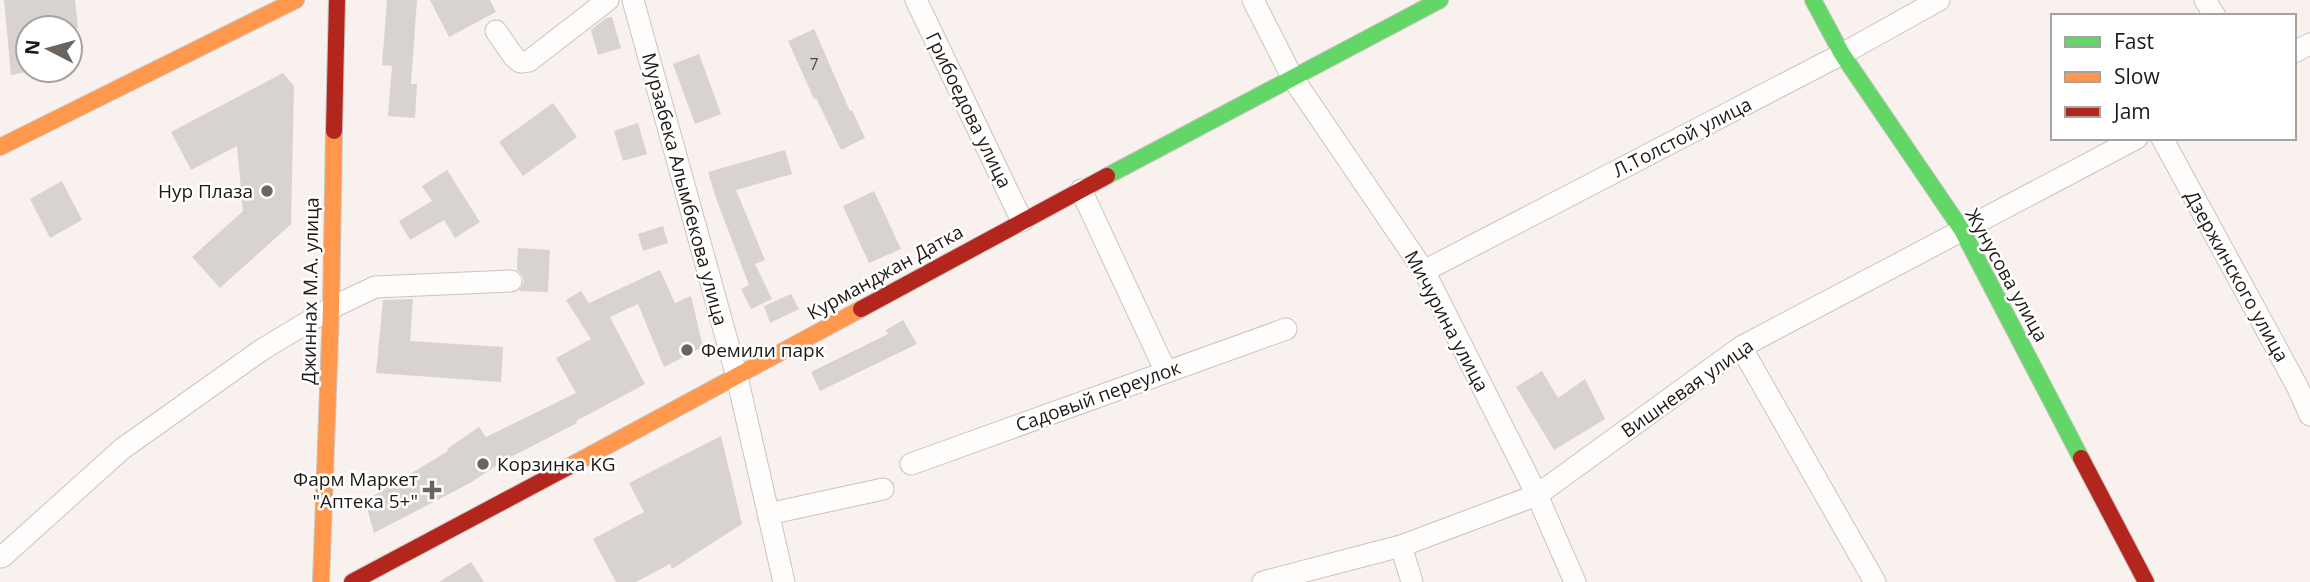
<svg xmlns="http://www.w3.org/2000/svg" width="2310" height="582" font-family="'Open Sans',sans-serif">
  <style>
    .building { fill: #d9d3cf }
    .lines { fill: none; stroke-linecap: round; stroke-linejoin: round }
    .street-casing { stroke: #cac4c0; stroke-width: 23 }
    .fast-casing { stroke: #cac4c0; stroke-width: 18 }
    .slow-casing { stroke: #cac4c0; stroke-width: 18 }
    .jam-casing { stroke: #cac4c0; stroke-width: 18 }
    .street { stroke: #fefdfc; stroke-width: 21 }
    .fast { stroke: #63d668; stroke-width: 16 }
    .slow { stroke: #ff974d; stroke-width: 16 }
    .jam { stroke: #b3261e; stroke-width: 16 }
    .poi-dot { fill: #6b6561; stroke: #fff; stroke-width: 2.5 }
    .labels { text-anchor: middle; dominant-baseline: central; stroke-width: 5; stroke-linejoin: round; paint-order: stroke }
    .number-label { font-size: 16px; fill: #4e4844 }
    .street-label { font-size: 19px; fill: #1f1a16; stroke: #fff }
    .poi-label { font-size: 19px; fill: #1f1a16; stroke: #fff; text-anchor: end }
  </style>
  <rect width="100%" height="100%" fill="#f8f1ed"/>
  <g class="building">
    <path d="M4 0H75L78 28H28V72L11 75Z"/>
    <path d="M387 0H417L411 84H417L415 118 388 116 392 66 382 65Z"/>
    <path d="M430 0H490L496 12 449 37Z"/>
    <path d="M612 17 621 48 598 55 591 30 606 18Z"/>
    <path d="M814 29 850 111 852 110 865 138 841 150 816 98 814 99 788 41Z"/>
    <path d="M699 54 721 114 695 124 673 64Z"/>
    <path d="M283 73 294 86 291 224 220 288 192 257 243 211 237 146 191 170 171 132Z"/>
    <path d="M553 103 577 137 523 176 499 142Z"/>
    <path d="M638 123 647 154 623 161 614 131Z"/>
    <path d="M785 150 792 174 736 190 765 260 755 264 772 299 751 309 741 289 749 285 716 198 708 172Z"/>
    <path d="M447 170 480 222 455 238 444 220 410 240 399 221 432 201 422 186Z"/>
    <path d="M62 181 82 220 50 238 30 199Z"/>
    <path d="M874 191 901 249 869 263 843 206Z"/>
    <path d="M663 226 668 243 643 251 638 234Z"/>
    <path d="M518 248 550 250 548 292 519 291 524 281 522 275 517 270Z"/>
    <path d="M660 270 675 303 691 296 703 347 664 367 638 304 610 317 645 384 576 421 577 423 505 460 470 483 374 533 365 501 448 451 447 449 479 427 486 437 576 393 556 358 591 339 566 300 581 291 589 303Z"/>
    <path d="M791 294 799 309 770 323 764 306Z"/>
    <path d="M413 299 410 341 503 347 501 382 376 373 383 300Z"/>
    <path d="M903 320 917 344 820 391 811 372 888 334 886 330Z"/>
    <path d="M1542 371 1558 398 1585 379 1605 419 1554 450 1516 387Z"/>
    <path d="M721 436 742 524 672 569 670 564 636 582H616L593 539 644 512 629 483Z"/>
    <path d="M471 562 484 582H439Z"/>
  </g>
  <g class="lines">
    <g class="street-casing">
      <g id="street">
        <path d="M633 0 737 377 784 582"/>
        <path d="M916 0 1022 221"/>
        <path d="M1253 0 1292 77 1424 271 1537 495 1575 582"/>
        <path d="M2205 0 2215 16"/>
        <path d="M496 31 514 57 520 62 529 61 608 0"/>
        <path d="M2294 52 2310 44"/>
        <path d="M2162 138 2297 386 2310 415"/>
        <path d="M1081 190 1166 372"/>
        <path d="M1424 271 1842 54 1939 0"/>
        <path d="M1741 347 1875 582"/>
        <path d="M911 464 1286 329"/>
        <path d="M768 514 883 489"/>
        <path d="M1401 546 1412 582"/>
        <path d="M2 557 122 449 263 349 331 308 375 287 511 281"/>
        <path d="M1263 582 1401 546 1537 495 1741 347 2137 138"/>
      </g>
    </g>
    <g class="fast-casing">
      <g id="fast">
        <path d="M1813 0 1842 54 1962 230 2081 458"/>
        <path d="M1107 176 1440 0"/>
      </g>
    </g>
    <g class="slow-casing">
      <g id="slow">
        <path d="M0 147 296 0"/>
        <path d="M568 467 861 309"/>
        <path d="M321 582 331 308 334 131"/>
      </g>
    </g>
    <g class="jam-casing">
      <g id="jam">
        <path d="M334 131 337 0"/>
        <path d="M861 309 1107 176"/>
        <path d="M2081 458 2146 582"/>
        <path d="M352 582 568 467"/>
      </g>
    </g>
    <use href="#street" class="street"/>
    <use href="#fast" class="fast"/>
    <use href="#slow" class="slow"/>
    <use href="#jam" class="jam"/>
  </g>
  <g class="poi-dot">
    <circle cx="267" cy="191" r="7"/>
    <circle cx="687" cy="350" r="7"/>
    <circle cx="483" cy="464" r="7"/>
    <path d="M428.5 479.5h7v7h7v7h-7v7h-7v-7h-7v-7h7z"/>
  </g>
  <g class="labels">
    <g class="number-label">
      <text x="814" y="64">7</text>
    </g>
    <g class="street-label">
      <text transform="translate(969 110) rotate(64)">Грибоедова улица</text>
      <text transform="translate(1682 137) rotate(-27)">Л.Толстой улица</text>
      <text transform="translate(685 189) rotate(75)">Мурзабека Алымбекова улица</text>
      <text transform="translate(885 272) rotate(-29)">Курманджан Датка</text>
      <text transform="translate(2007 275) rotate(61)">Жунусова улица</text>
      <text transform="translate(2237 276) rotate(61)">Дзержинского улица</text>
      <text transform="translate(310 291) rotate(-89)">Джиннах М.А. улица</text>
      <text transform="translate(1447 321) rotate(62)">Мичурина улица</text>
      <text transform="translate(1687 388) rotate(-35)">Вишневая улица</text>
      <text transform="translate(1098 396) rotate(-20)">Садовый переулок</text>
    </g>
    <g class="poi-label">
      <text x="253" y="191">Нур Плаза</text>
      <text x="701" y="350" text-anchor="start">Фемили парк</text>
      <text x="497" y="464" text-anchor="start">Корзинка KG</text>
      <text x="418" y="479">Фарм Маркет<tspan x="418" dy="22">"Аптека 5+"</tspan></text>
    </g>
  </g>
  <rect x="2051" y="14" width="245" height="126" fill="#ffffff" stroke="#a5a3a2" stroke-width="2"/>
  <rect x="2065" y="37" width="35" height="10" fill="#63d668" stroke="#a5a3a2" stroke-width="2"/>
  <text x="2114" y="49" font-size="21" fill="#1f1a16">Fast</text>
  <rect x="2065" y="72" width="35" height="10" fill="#ff974d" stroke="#a5a3a2" stroke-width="2"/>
  <text x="2114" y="84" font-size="21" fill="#1f1a16">Slow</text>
  <rect x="2065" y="107" width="35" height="10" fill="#b3261e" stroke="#a5a3a2" stroke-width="2"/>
  <text x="2114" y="119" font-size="21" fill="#1f1a16">Jam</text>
  <g transform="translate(49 49) rotate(276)"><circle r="33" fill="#ffffff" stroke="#a5a3a2" stroke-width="2"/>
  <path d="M0-5L12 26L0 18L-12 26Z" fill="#6b6561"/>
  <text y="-10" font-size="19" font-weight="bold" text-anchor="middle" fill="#1f1a16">N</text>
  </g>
</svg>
